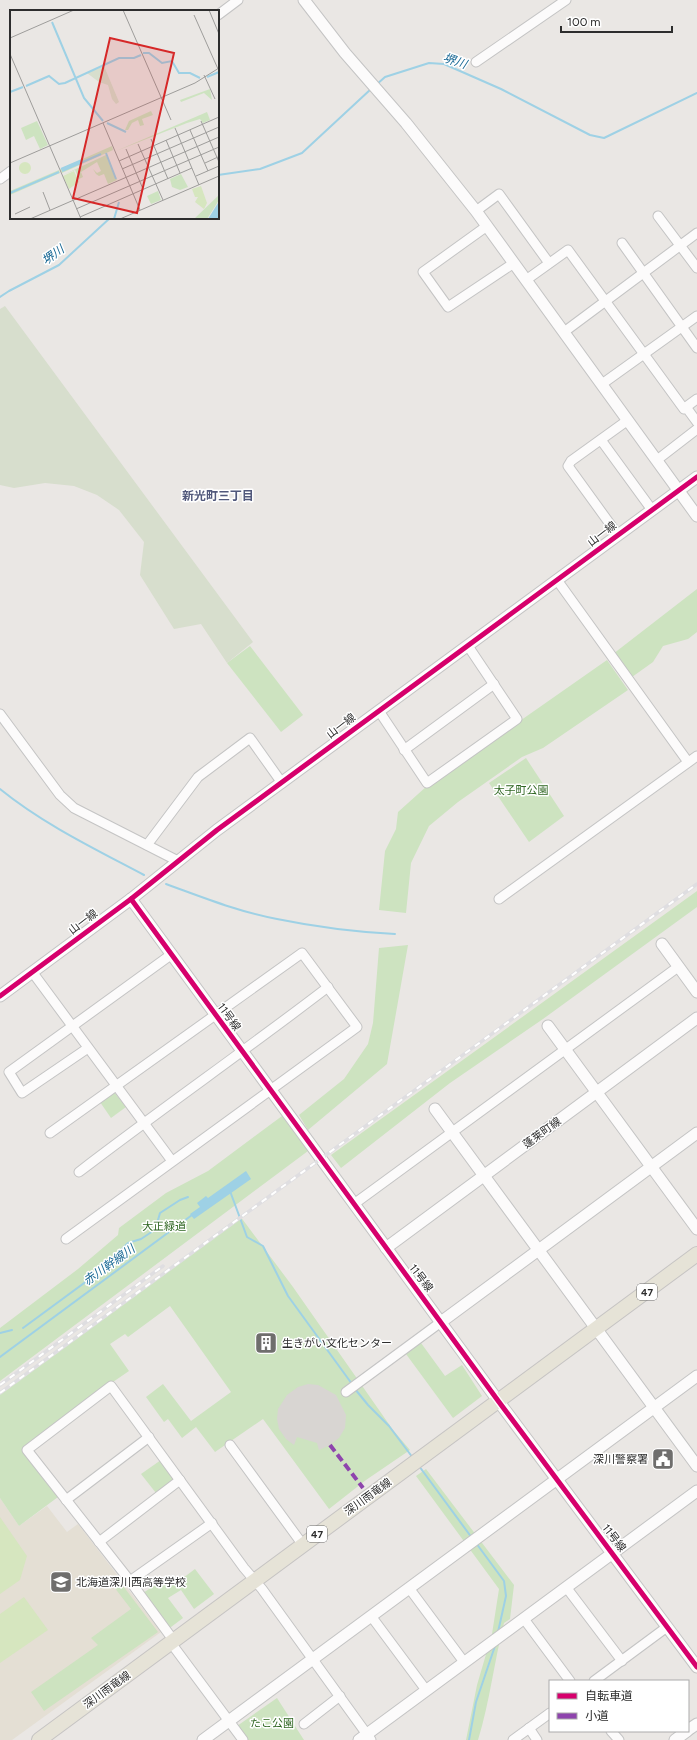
<svg xmlns="http://www.w3.org/2000/svg" width="697" height="1740" font-family="Figtree,'Noto Sans JP',sans-serif">
  <style>
    .education { fill: #e4dfd4 }
    .green { fill: #cde3c0 }
    .cemetery { fill: #d7decd }
    .pitch { fill: #d6e6bf }
    .plaza { fill: #d8d5d2 }
    .water { fill: #9ed1e5 }
    .lines { fill: none; stroke-linecap: round; stroke-linejoin: round }
    .stream { stroke: #9ed1e5; stroke-width: 2 }
    .minor-casing { stroke: #c4c4c4; stroke-width: 11 }
    .tertiary-casing { stroke: #c4c4c4; stroke-width: 13 }
    .primary-casing { stroke: #c6c4c3; stroke-width: 16 }
    .minor { stroke: #fcfbfb; stroke-width: 9 }
    .tertiary { stroke: #fcfbfb; stroke-width: 11 }
    .primary { stroke: #e6e3d7; stroke-width: 14 }
    .rail-casing { stroke: #dfdee1; stroke-width: 3.5 }
    .rail { stroke: #fff; stroke-width: 2; stroke-dasharray: 6; stroke-linecap: butt }
    .quiet { stroke: #8e44ad; stroke-width: 4; stroke-dasharray: 8 4; stroke-linecap: butt }
    .cycleway-casing { stroke: #fff; stroke-width: 8 }
    .cycleway { stroke: #d6006c; stroke-width: 5 }
    .labels { text-anchor: middle; dominant-baseline: central; stroke-width: 3; stroke-linejoin: round; paint-order: stroke }
    .shield { fill: #fff; stroke: #6c6c6c; stroke-width: 1 }
    .shield-label { font-size: 10px; font-weight: bold; fill: #2d2d2d }
    .street-label { font-size: 11px; fill: #2d2d2d; stroke: #fff }
    .park-label { font-size: 11px; fill: #2f6622; stroke: #fff }
    .poi-label { font-size: 11px; fill: #2d2d2d; stroke: #fff; text-anchor: start }
    .water-label { font-size: 12px; font-style: italic; fill: #196995; stroke: #fff }
    .neighbourhood-label { font-size: 12px; font-weight: bold; fill: #51587b; stroke: #fff }
    .inset-river { fill: none; stroke: #9ed1e5; stroke-width: 2 }
    .inset-road { fill: none; stroke: #9e9d9b; stroke-width: 1 }
    .view { fill: #d62828; fill-opacity: 0.15; stroke: #d62828; stroke-width: 2 }
    .inset-edge { fill: none; stroke: #2d2d2d; stroke-width: 2 }
  </style>
  <rect width="100%" height="100%" fill="#eae7e4"/>
  <path class="education" d="M0 1498 19 1526 47 1506 67 1532 78 1524 161 1632 12 1740H0Z"/>
  <g class="green">
    <path d="M697 589V632L688 639 663 646 653 662 632 677 613 654Z"/>
    <path d="M250 646 303 715 281 732 227 663Z"/>
    <path d="M607 660 628 690 543 748 522 757 458 802 429 826 411 863 406 913 379 910 385 851 396 829 398 812 427 786Z"/>
    <path d="M526 758 564 816 529 842 489 783Z"/>
    <path d="M697 891V907L543 1019 450 1083 341 1168 331 1155Z"/>
    <path d="M408 945 387 1064 308 1130 299 1115 344 1079 368 1044 373 1023 379 948Z"/>
    <path d="M114 1092 126 1107 111 1118 100 1102Z"/>
    <path d="M282 1116 308 1151 0 1381V1328L78 1269 118 1235 119 1228 166 1193 208 1171Z"/>
    <path d="M240 1216 293 1287 393 1430 410 1450 366 1480 329 1509 263 1419 215 1452 196 1427 182 1438 168 1419 164 1422 146 1397 163 1384 191 1421 231 1392 170 1306 128 1337 125 1334 110 1344 129 1371 78 1406 22 1451 58 1497 19 1526 0 1498V1393Z"/>
    <path d="M421 1343 445 1376 462 1365 482 1396 453 1418 406 1354Z"/>
    <path d="M161 1460 174 1479 156 1493 141 1474Z"/>
    <path d="M426 1469 514 1585 510 1619 504 1623C494 1662 490 1701 478 1740H466L477 1685 492 1634 499 1589 416 1476Z"/>
    <path d="M195 1569 214 1594 194 1609 181 1590 168 1598 183 1618 167 1630 143 1593 169 1576 175 1584Z"/>
    <path d="M120 1582 158 1632 44 1711 31 1692 98 1645 91 1638 131 1609 114 1587Z"/>
    <path d="M277 1698 304 1740H247L237 1726Z"/>
  </g>
  <path class="cemetery" d="M5 306 253 642 227 663 201 624 174 629 140 575 144 542 119 510 97 495 74 486 45 483 14 488 0 485V309Z"/>
  <g class="pitch">
    <path d="M0 1517 27 1556 20 1580 0 1594Z"/>
    <path d="M24 1597 48 1630 0 1663V1614Z"/>
  </g>
  <path class="plaza" d="M308 1384 318 1385 336 1395 346 1415 345 1428 339 1438 330 1445 319 1450 317 1443 297 1437 294 1445 286 1439 279 1429 277 1419 278 1409 287 1395 298 1387Z"/>
  <path class="water" d="M246 1171 251 1179 194 1219 190 1214 200 1207 197 1203 206 1196 208 1198Z"/>
  <g class="lines">
    <g class="stream">
      <path d="M376 85 385 77 429 63 444 64 501 89 590 135 604 138 697 93"/>
      <path d="M218 175 260 169 302 153 371 89"/>
      <path d="M0 297 9 291 59 265 110 218"/>
      <path d="M0 789C43 824 95 849 144 875"/>
      <path d="M166 884C202 897 239 912 277 919 316 927 355 932 395 934"/>
      <path d="M230 1191 247 1237 263 1246 288 1296 352 1384"/>
      <path d="M118 1253 128 1243 141 1239 153 1231 156 1227 160 1213 180 1200 188 1197"/>
      <path d="M23 1328 110 1264"/>
      <path d="M0 1333 12 1330"/>
      <path d="M0 1357 192 1215"/>
      <path d="M355 1389 368 1405 389 1426 413 1458"/>
      <path d="M419 1466 472 1538"/>
      <path d="M476 1543 504 1581 506 1596 498 1632"/>
      <path d="M469 1740 476 1702 495 1646"/>
    </g>
    <g class="minor-casing">
      <g id="minor">
        <path d="M218 15 238 0"/>
        <path d="M476 62 566 0"/>
        <path d="M0 179 11 171"/>
        <path d="M476 211 499 194 549 263"/>
        <path d="M658 216 697 268"/>
        <path d="M487 226 423 272 448 307 514 263"/>
        <path d="M622 243 697 348"/>
        <path d="M526 280 568 250 684 409 686 407 697 422"/>
        <path d="M564 332 697 233"/>
        <path d="M602 384 697 316"/>
        <path d="M686 407 697 399"/>
        <path d="M601 440 652 510"/>
        <path d="M657 460 697 429"/>
        <path d="M618 535 568 466 571 461 628 420"/>
        <path d="M557 580 688 762"/>
        <path d="M379 711 427 783 517 719 468 646"/>
        <path d="M0 714 60 795 74 808 178 861"/>
        <path d="M404 750 494 684"/>
        <path d="M147 845 198 777 250 738 282 783"/>
        <path d="M499 899 697 756"/>
        <path d="M33 973 172 1161"/>
        <path d="M88 1048 22 1093 9 1072 172 954"/>
        <path d="M50 1133 302 953 357 1027 66 1239"/>
        <path d="M79 1172C161 1109 246 1050 328 987"/>
        <path d="M354 1204 678 967"/>
        <path d="M346 1392 441 1322"/>
        <path d="M230 1445 303 1545"/>
        <path d="M66 1500 149 1437"/>
        <path d="M99 1542 180 1480"/>
        <path d="M130 1581 212 1523"/>
        <path d="M566 1587 622 1661"/>
        <path d="M409 1588 464 1662"/>
        <path d="M371 1616 426 1690"/>
        <path d="M524 1619 570 1681"/>
        <path d="M174 1641 130 1581 27 1450 111 1386 244 1568 262 1589 371 1740"/>
        <path d="M171 1643 243 1740"/>
        <path d="M594 1681 667 1627"/>
        <path d="M304 1724 340 1696"/>
        <path d="M529 1728 537 1740"/>
        <path d="M611 1731 619 1740"/>
        <path d="M513 1740 550 1713"/>
      </g>
    </g>
    <g class="tertiary-casing">
      <g id="tertiary">
        <path d="M304 0 345 53 406 123 476 211 697 516"/>
        <path d="M131 899 499 1402 697 1667"/>
        <path d="M662 944 697 992"/>
        <path d="M0 996 131 899 217 830 697 477"/>
        <path d="M548 1026 697 1229"/>
        <path d="M435 1109 697 1466"/>
        <path d="M386 1248 697 1018"/>
        <path d="M441 1322 697 1133"/>
        <path d="M688 1730 697 1724"/>
        <path d="M203 1740 697 1376"/>
        <path d="M359 1740 697 1491"/>
        <path d="M675 1740 687 1731"/>
      </g>
    </g>
    <g class="primary-casing">
      <path id="primary" d="M39 1740 697 1254"/>
    </g>
    <use href="#minor" class="minor"/>
    <use href="#tertiary" class="tertiary"/>
    <use href="#primary" class="primary"/>
    <g class="rail-casing">
      <g id="rail">
        <path d="M0 1385 163 1266"/>
        <path d="M0 1393 697 884"/>
      </g>
    </g>
    <use href="#rail" class="rail"/>
    <path class="quiet" d="M330 1445 363 1488"/>
    <g class="cycleway-casing">
      <g id="cycleway">
        <path d="M131 899 499 1402 697 1667"/>
        <path d="M0 996 131 899 217 830 697 477"/>
      </g>
    </g>
    <use href="#cycleway" class="cycleway"/>
  </g>
  <defs>
    <g id="building-square" transform="scale(1.15)"><rect x="-9" y="-9" width="18" height="18" rx="4" fill="#6f6e6d" stroke="#fff"/><path d="M-4-6H4V6H1V3H-1V6H-4ZM-2.5-4.3h1.7v1.8h-1.7ZM.8-4.3h1.7v1.8H.8ZM-2.5-1h1.7V.8h-1.7ZM.8-1h1.7V.8H.8Z" fill="#fff"/></g>
    <g id="civic-square" transform="scale(1.15)"><rect x="-9" y="-9" width="18" height="18" rx="4" fill="#6f6e6d" stroke="#fff"/><path d="M-.6-6.5H3V-4.5H.6V-3L4-1V1h2V6H-6V1h2V-1L-.6-3ZM-1.2 2.5V6h2.4V2.5Z" fill="#fff"/></g>
    <g id="school-square" transform="scale(1.15)"><rect x="-9" y="-9" width="18" height="18" rx="4" fill="#6f6e6d" stroke="#fff"/><path d="M0-5L7-2L0 1L-7-2ZM-4 1L0 2.5L4 1V4Q0 6-4 4Z" fill="#fff"/></g>
  </defs>
  <g fill-rule="evenodd">
    <use href="#building-square" x="266" y="1343"/>
    <use href="#civic-square" x="663" y="1459"/>
    <use href="#school-square" x="61" y="1582"/>
  </g>
  <g class="labels">
    <g class="shield">
      <rect x="637" y="1284" width="20" height="16" rx="3"/>
      <rect x="307" y="1526" width="20" height="16" rx="3"/>
    </g>
    <g class="shield-label">
      <text x="647" y="1292">47</text>
      <text x="317" y="1534">47</text>
    </g>
    <g class="street-label">
      <text transform="translate(602 534) rotate(-37)">山一線</text>
      <text transform="translate(341 726) rotate(-37)">山一線</text>
      <text transform="translate(83 922) rotate(-37)">山一線</text>
      <text transform="translate(229 1017) rotate(54)">11号線</text>
      <text transform="translate(542 1133) rotate(-36)">蓬莱町線</text>
      <text transform="translate(421 1278) rotate(53)">11号線</text>
      <text transform="translate(368 1497) rotate(-36)">深川雨竜線</text>
      <text transform="translate(614 1538) rotate(53)">11号線</text>
      <text transform="translate(107 1690) rotate(-36)">深川雨竜線</text>
    </g>
    <g class="park-label">
      <text x="521" y="790">太子町公園</text>
      <text x="164" y="1226">大正緑道</text>
      <text x="272" y="1723">たこ公園</text>
    </g>
    <g class="poi-label">
      <text x="282" y="1343">生きがい文化センター</text>
      <text x="648" y="1459" text-anchor="end">深川警察署</text>
      <text x="76" y="1582">北海道深川西高等学校</text>
    </g>
    <g class="water-label">
      <text transform="translate(455 61) rotate(19)">堺川</text>
      <text transform="translate(53 255) rotate(-36)">堺川</text>
      <text transform="translate(109 1265) rotate(-36)">赤川幹線川</text>
    </g>
    <g class="neighbourhood-label">
      <text x="218" y="496">新光町三丁目</text>
    </g>
  </g>
  <g transform="translate(10 10)">
    <rect width="209" height="209" fill="#eae7e4"/>
    <path d="M200 79 202 90 194 83 171 92 170 90ZM141 101 143 105 132 109 134 115 130 116 128 110 122 113 118 120H115L119 111ZM197 102 200 110 193 113 190 109 177 113 106 141ZM27 111 38 135 30 139 24 126 16 130 11 118ZM102 136 103 140 52 163 50 159ZM96 145 107 170 98 174 94 164 89 166 86 164 83 159 87 163 91 161 87 152 71 162 73 167 69 169 65 160 53 165ZM49 160 50 163 0 185V181ZM171 164 178 177 170 180 162 177 160 169ZM148 181 151 190 141 194 137 186ZM209 185V190L197 209H184Z" fill="#cde3c0"/>
    <path d="M94 56 109 92 106 94 102 89 98 75 89 72 77 63Z" fill="#d7decd"/>
    <path d="M9 158a6 6 0 1 1 12 0a6 6 0 1 1-12 0ZM64 161 69 172 59 179 53 166ZM191 176 197 193 194 199 185 192 188 187H185L182 179Z" fill="#d6e6bf"/>
    <path d="M209 192V209H198L208 193Z" fill="#9ed1e5"/>
    <path class="inset-river" d="M42 12 74 88 93 111M133 43H139L152 53 162 51 169 63H180L190 68M197 67 209 62M16 76 39 66 49 74 55 73 109 48H124L131 45M0 82 13 77M97 113 116 122M96 143 106 169M51 159 72 150M52 161 91 144M0 183 49 162M104 209 109 192"/>
    <path class="inset-road" d="M113 0 161 110M199 0 209 24M184 5 208 59M0 28 64 0M0 44 63 190M194 65 205 89M191 111 209 152M93 113 130 200M165 118 189 175M180 120 198 161M141 129 158 169M156 130 170 163M128 134 153 190M116 139 133 179M109 151 209 107M0 153 185 73 209 58M195 153 208 147M112 159 209 117M186 166 209 156M33 182 40 200M63 190 71 209M66 199 209 137M5 204 20 197M70 207 182 158M20 209 209 127M110 209 209 166"/>
    <path class="view" d="M100 28 164 43 127 203 63 188Z"/>
    <rect width="209" height="209" class="inset-edge"/>
  </g>
  <rect x="549" y="1680" width="140" height="52" fill="#ffffff" stroke="#ababab"/>
  <rect x="557" y="1693" width="20" height="6" fill="#d6006c" stroke="#ababab"/>
  <text x="585" y="1700" font-size="12" fill="#2d2d2d">自転車道</text>
  <rect x="557" y="1713" width="20" height="6" fill="#8e44ad" stroke="#ababab"/>
  <text x="585" y="1720" font-size="12" fill="#2d2d2d">小道</text>
  <path d="M561 26v6h111v-6" fill="none" stroke="#2d2d2d" stroke-width="2"/>
  <text x="567" y="26" font-size="12" fill="#2d2d2d" stroke="#ffffff" stroke-width="3" paint-order="stroke">100 m</text>
</svg>
